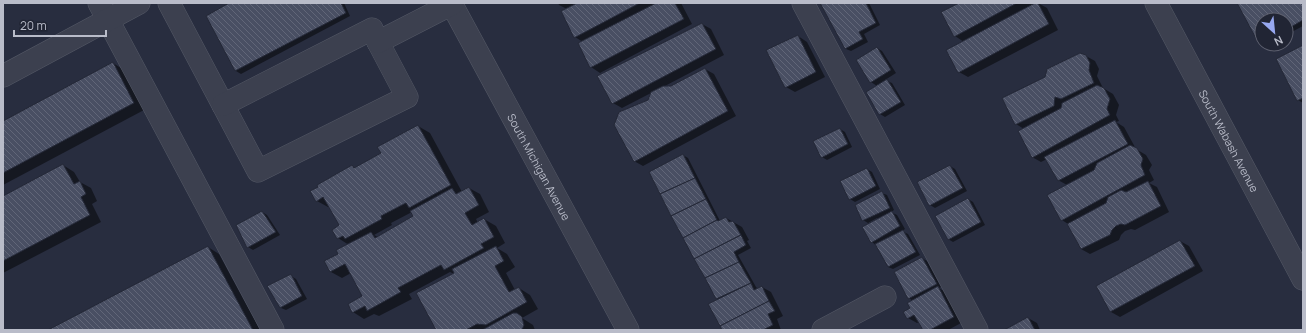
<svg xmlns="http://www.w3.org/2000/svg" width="1306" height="333" font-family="Manrope,sans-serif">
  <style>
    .shadow { fill: #0007; fill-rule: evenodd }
    .building { fill: url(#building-back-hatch); stroke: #232736 }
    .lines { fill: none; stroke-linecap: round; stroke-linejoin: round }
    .minor-casing { stroke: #545866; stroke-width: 23 }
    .minor { stroke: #3c404f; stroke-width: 22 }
    .labels { text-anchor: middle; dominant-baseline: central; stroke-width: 3.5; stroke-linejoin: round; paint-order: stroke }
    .street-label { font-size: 11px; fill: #b9bcc9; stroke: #212534 }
  </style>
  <defs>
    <pattern id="building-back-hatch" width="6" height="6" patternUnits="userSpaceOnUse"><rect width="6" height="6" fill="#494f63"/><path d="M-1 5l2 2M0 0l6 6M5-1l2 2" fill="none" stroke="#616678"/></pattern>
  </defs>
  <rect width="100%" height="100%" fill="#282d3f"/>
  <g class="shadow">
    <path d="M232 3H344L350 16 241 74 236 71 207 16Z"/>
    <path d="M558 3H681L692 24 600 73 591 67 583 42 575 37 567 9 559 5Z"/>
    <path d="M821 3H869L880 25 864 34 868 42 851 51 846 49Z"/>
    <path d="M961 3H1038L1047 8 1058 30 968 77 959 72 964 42 955 36Z"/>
    <path d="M1238 3H1303V26L1286 35V20H1262V44H1269L1265 46 1260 43Z"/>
    <path d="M702 24 711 29 724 55 663 87H672L705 69 714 74 736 116 643 166 634 161 651 93 622 108 613 103Z"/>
    <path d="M798 36 807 42 825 77 795 92 786 87Z"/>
    <path d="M1303 46V103L1298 100Z"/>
    <path d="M877 48 882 51 896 73 885 80 892 83 905 105 885 117 880 114 877 86 871 82Z"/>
    <path d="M1086 56 1095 61 1099 69 1097 76 1103 88 1113 94 1119 105 1116 115 1119 121 1116 122 1124 127 1136 149 1146 155 1152 165 1149 170 1154 180 1149 183 1157 187 1169 212 1135 230 1131 229 1125 231 1121 235 1119 240 1090 254 1081 249 1068 224 1062 220 1067 185 1058 180 1047 159 1041 162 1032 157 1024 129 1016 124Z"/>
    <path d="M113 63 124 70 144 110 3 185V122Z"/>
    <path d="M418 126 430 133 462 192 469 188 480 194 489 212 476 219 478 223 484 219 496 226 505 243 497 248 507 254 515 267 506 273 515 290 519 288 530 295 538 309 522 318 533 325 535 330H437L454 274 450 272 409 294 412 299 379 316 374 314 364 319 353 312 364 296 351 273 342 278 331 272 325 262 339 254 349 245 338 238 340 226 329 206 328 207 317 201 352 166 356 168 383 154ZM412 212 414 216 378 237 374 235 392 225 391 223Z"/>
    <path d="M840 129 845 132 852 147 827 160 822 157Z"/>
    <path d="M683 155 688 158 720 221 726 218 742 227 749 240 747 241 751 248 738 255 756 287 758 289 762 287 771 292 783 316 777 319 781 330H723L719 300 716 298Z"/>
    <path d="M63 165 74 172 80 182 91 188 97 201 92 204 101 222 3 273V197Z"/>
    <path d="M950 166 955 169 967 191 935 208 930 205Z"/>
    <path d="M867 169 872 172 880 189 855 202 850 199Z"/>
    <path d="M882 193 887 195 894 210 891 212 897 215 905 229 902 231 908 234 920 255 893 269 888 267 877 246 872 242 878 220 877 218 868 223 863 220Z"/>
    <path d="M968 199 973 202 985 225 953 242 948 239Z"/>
    <path d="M262 212 267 215 280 235 253 250 248 247Z"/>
    <path d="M1180 241 1189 246 1203 271 1120 317 1111 312 1097 286Z"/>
    <path d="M208 247 219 254 260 330H50Z"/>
    <path d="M922 258 927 261 941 287 939 288 947 293 963 322 948 330H924L919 322 917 323 908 318 913 301 909 298Z"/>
    <path d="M291 276 296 279 307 299 286 310 281 308 268 286Z"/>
    <path d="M1028 318 1037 323 1040 330H1006Z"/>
  </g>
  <g class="building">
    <path d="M229 3H341L346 13 235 71 206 16Z"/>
    <path d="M577 3H640L574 38 561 11Z"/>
    <path d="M656 3H675L684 19 590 68 578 43Z"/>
    <path d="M820 3H866L876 23 859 32 863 39 845 49Z"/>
    <path d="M959 3H1017L954 37 941 12Z"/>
    <path d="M1035 3H1038L1049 24 958 73 946 50Z"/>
    <path d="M1237 3H1303V20L1286 30V20H1262V43L1259 44Z"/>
    <path d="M702 23 716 49 612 104 597 76Z"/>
    <path d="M798 35 816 72 785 88 766 50Z"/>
    <path d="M1303 45V98L1297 101 1276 59Z"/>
    <path d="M877 47 891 70 870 83 856 60Z"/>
    <path d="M1080 53 1086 55 1090 63 1089 70 1094 83 1061 99 1055 97 1054 106 1015 125 1002 98 1045 77 1047 69Z"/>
    <path d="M113 62 134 103 3 173V121Z"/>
    <path d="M705 68 728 111 634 162 614 125 619 112 648 100 651 92 663 86H671Z"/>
    <path d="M887 79 901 102 879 115 866 92Z"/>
    <path d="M1097 85 1104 88 1110 99 1107 109 1110 115 1032 158 1018 131 1061 108 1062 103Z"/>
    <path d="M1115 120 1128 144 1058 181 1044 157Z"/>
    <path d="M418 125 451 185 409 208 406 203 381 216 382 219 345 239 343 236 337 239 332 230 339 225 323 197 316 202 310 191 318 187 317 185 352 165 354 168 381 153 377 147Z"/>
    <path d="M840 128 848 144 821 158 813 141Z"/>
    <path d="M1130 145 1137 148 1143 159 1141 165 1145 175 1061 221 1047 195 1094 170 1097 163Z"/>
    <path d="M683 154 695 178 660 194 649 172Z"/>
    <path d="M63 164 74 184 80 181 86 194 81 197 90 215 3 261V196Z"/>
    <path d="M950 165 963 188 929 206 917 182Z"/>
    <path d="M867 168 876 186 849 200 840 181Z"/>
    <path d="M695 178 706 199 671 216 660 194Z"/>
    <path d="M1148 181 1161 206 1125 225 1121 224 1116 226 1112 230 1110 235 1081 249 1067 224 1106 203 1108 197 1121 190 1126 192Z"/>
    <path d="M469 187 479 205 465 213 472 225 484 218 494 237 481 244 484 248 444 270 441 265 398 288 401 292 367 311 365 306 352 313 348 304 362 296 345 264 330 272 324 261 338 254 336 250 371 232 375 238 413 216 410 211 452 188 456 194Z"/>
    <path d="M882 191 890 208 862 221 855 205Z"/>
    <path d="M968 198 981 222 948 240 935 216Z"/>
    <path d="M706 199 717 220 683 238 671 216Z"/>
    <path d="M262 211 276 232 247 248 236 225Z"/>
    <path d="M892 211 900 226 871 243 862 227Z"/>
    <path d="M726 217 729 222 733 221 741 235 694 259 683 238 717 220 718 221Z"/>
    <path d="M903 230 916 252 888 267 875 244Z"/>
    <path d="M741 235 746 245 734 252 739 262 705 278 694 259Z"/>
    <path d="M1180 240 1195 266 1110 312 1096 286Z"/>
    <path d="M208 246 253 330H48Z"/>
    <path d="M496 246 504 261 495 266 509 292 519 287 527 302 486 325 477 324 466 330H436L416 293 454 273 452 269Z"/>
    <path d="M922 257 937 284 908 299 894 272Z"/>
    <path d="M739 262 751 283 716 299 705 278Z"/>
    <path d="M291 274 302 296 280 308 267 286Z"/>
    <path d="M751 283 754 290 762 286 769 301 720 326 708 304Z"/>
    <path d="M938 286 954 317 930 330H923L914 315 907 319 903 312 910 308 907 303Z"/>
    <path d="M769 301 775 311 768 314 773 325 763 330H722L720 326Z"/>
    <path d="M513 313H517L522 317 524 325 522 330H482Z"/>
    <path d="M1028 317 1035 330H1004Z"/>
  </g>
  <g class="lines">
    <g class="minor-casing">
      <g id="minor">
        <path d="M99 3 273 330"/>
        <path d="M169 3 258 171 407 97 378 42"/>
        <path id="s1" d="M451 3 628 330"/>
        <path d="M803 3 977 330"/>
        <path id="s2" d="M1156 3 1303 279"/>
        <path d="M3 76 139 3"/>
        <path d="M223 105 372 29 378 42 452 4"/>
        <path d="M823 330 885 297"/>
      </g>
    </g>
    <use href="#minor" class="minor"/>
  </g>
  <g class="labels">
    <g class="street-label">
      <text stroke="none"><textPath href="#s2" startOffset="156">South Wabash Avenue</textPath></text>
      <text stroke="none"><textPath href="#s1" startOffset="186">South Michigan Avenue</textPath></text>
    </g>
  </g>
  <rect width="1306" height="333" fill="none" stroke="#b9bcc9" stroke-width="8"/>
  <g transform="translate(1274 32) rotate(153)"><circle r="19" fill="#212534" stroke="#5e6170"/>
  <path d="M0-3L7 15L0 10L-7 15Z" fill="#97a8f0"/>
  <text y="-6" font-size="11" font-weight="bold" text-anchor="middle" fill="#b9bcc9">N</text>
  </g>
  <path d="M14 30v6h92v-6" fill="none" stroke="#b9bcc9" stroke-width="2"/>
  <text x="20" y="30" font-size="12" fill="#b9bcc9" stroke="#212534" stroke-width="3" paint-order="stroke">20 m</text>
</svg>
